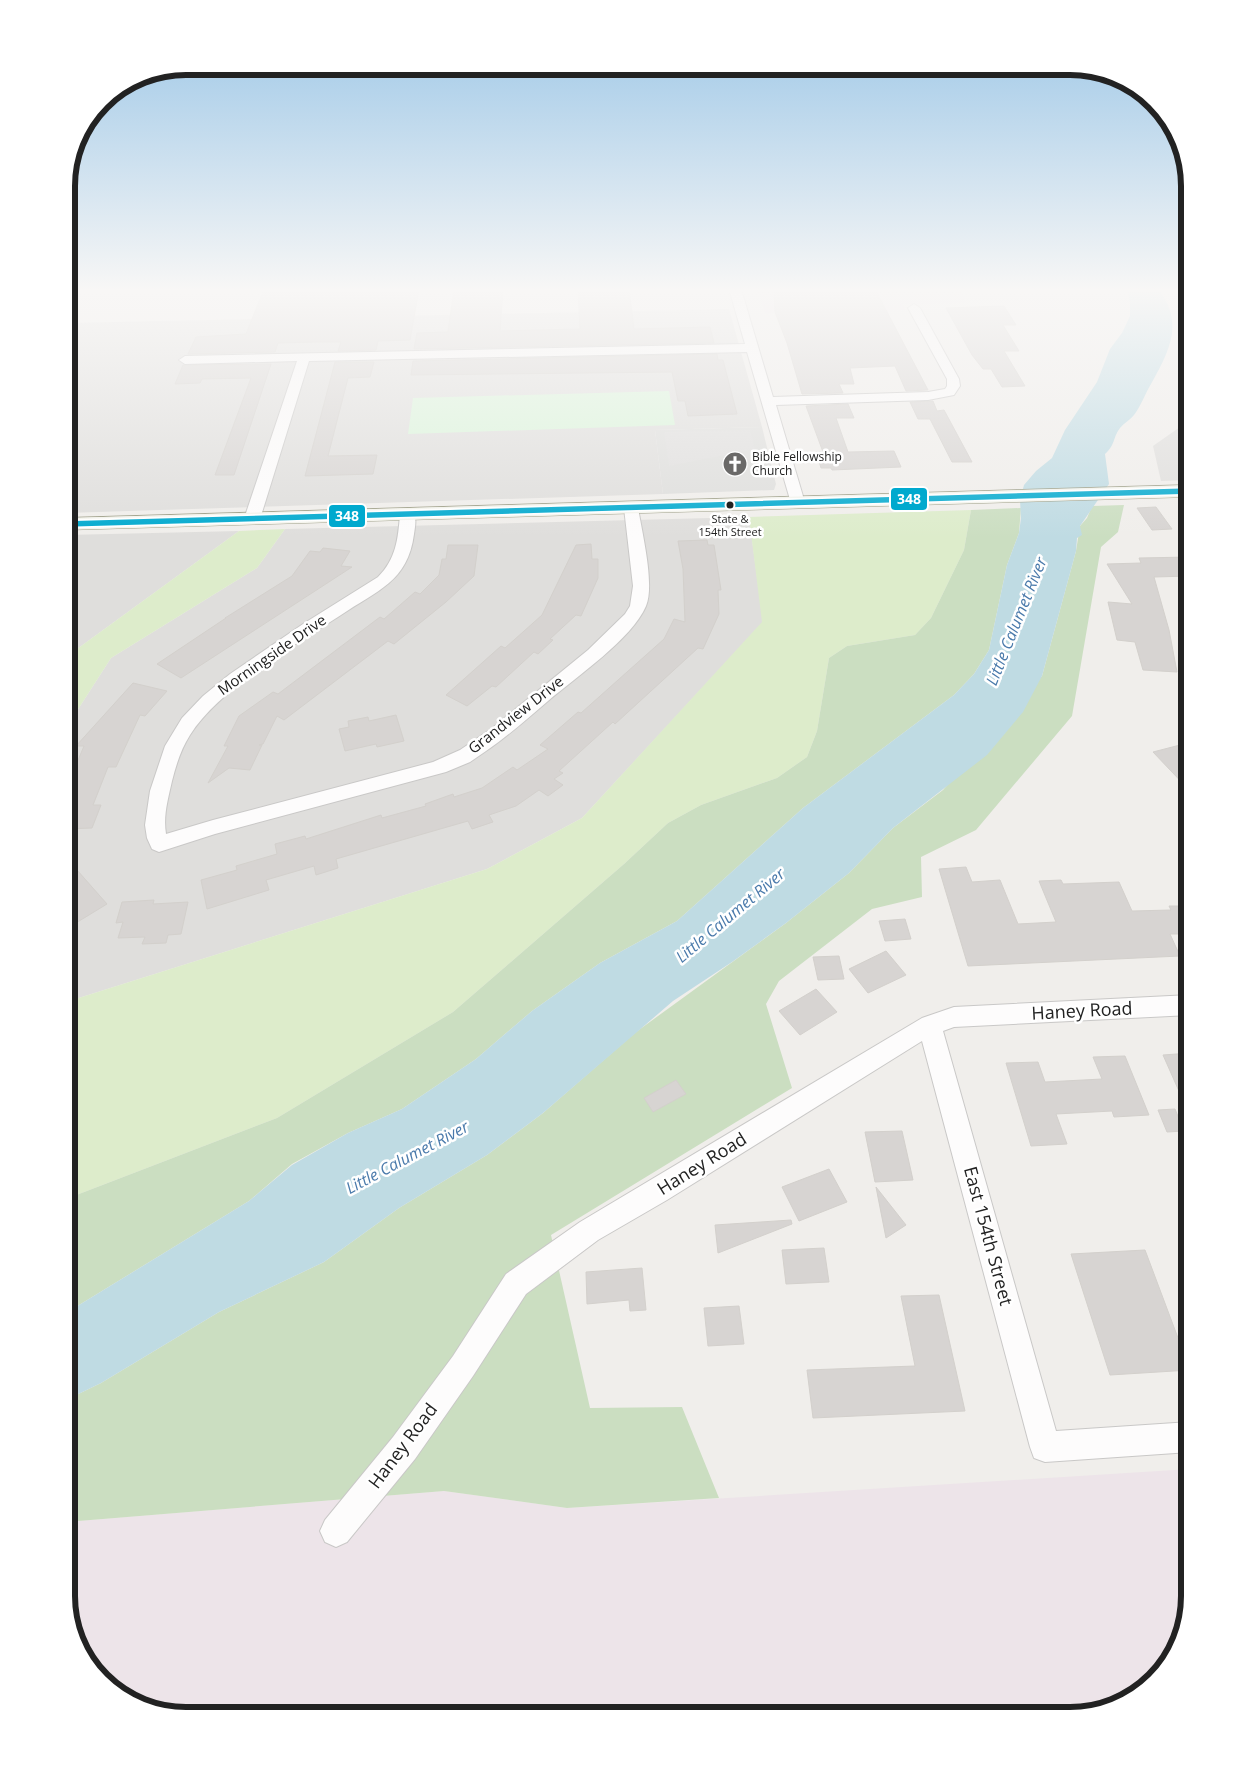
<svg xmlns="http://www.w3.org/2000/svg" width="1256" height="1782" font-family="'Open Sans',sans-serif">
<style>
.residential{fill:#dfdedc}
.industrial{fill:#ede4e9}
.religious{fill:#dededc}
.grass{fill:#ddeccb}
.forest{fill:#cbdec1}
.park{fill:#daf5da}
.parking{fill:#e0dfde}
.water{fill:#bfdbe3}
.building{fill:#d7d4d2;stroke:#d3d0cc}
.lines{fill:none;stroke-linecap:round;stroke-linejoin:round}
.street-casing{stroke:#c9c8c7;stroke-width:2}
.secondary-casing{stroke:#999a82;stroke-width:1}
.street{fill:#fdfcfc;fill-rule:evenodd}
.secondary{fill:#f4f4ed;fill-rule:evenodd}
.bus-1-casing{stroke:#fff;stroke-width:9}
.bus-1{stroke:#00a9ce;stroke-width:5.5}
.bus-dot{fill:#222;stroke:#fff;stroke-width:2}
.labels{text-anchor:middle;stroke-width:5;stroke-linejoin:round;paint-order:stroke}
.far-bus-label{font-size:11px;fill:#222;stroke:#fff}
.far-poi-label{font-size:12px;fill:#222;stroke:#fff;text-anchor:start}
.street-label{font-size:15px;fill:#222;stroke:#fff}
.water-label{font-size:16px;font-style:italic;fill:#4a7aab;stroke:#fff}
.near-street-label{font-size:18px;fill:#222;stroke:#fff}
.rim{fill:none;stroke:#222;stroke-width:6}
.line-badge{stroke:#fff;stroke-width:2}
.badge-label{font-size:14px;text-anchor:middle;font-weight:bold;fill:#fff}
</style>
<rect width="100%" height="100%" fill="#f0eeeb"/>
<g class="residential">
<path d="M729,309L762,427L655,430L663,494L66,513V323Z"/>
<path d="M1190,420V480L1161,481L1153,446Z"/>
<path d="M749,517L763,622L582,818L487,869L66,1002V728L111,658L257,568L285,529Z"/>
<path d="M239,531L66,657V535Z"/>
</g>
<g class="industrial">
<path d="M757,289H958L967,303L903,304L905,310L765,313Z"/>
<path d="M1190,1469V1597L1174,1656L1130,1700L1071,1716H178L126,1700L82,1656L66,1596V1522L444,1491L567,1508Z"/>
</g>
<path class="religious" d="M762,427L776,484L774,490L663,494L655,430Z"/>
<g class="grass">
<path d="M971,510L964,550L931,618L915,635L847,646L829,658L817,731L807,757L777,778L701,805L668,823L624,864L453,1012L277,1118L66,1199V1002L487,869L582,818L762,622L749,517Z"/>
<path d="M285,529L257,568L111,658L66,728V657L239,531Z"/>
</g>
<g class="forest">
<path d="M1124,505L1118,532L1101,547L1072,716L976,830L921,857L922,897L872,909L779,981L766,1004L792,1088L551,1235L590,1408L682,1407L719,1498L567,1508L444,1491L66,1522V1400L101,1383L219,1312L324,1262L399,1208L487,1155L543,1113L636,1032L786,923L849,873L893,828L943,790L1042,676L1076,551L1080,526L1087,518L1092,506Z"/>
<path d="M1021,508L1019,533L1007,565L989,650L974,674L954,695L803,808L677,921L600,963L532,1011L476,1059L402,1109L348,1133L292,1164L249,1201L66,1313V1199L277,1118L453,1012L624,864L668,823L701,805L777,778L807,757L817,731L829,658L847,646L915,635L931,618L964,550L971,510Z"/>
</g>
<path class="park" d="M669,391L675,425L408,434L413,398Z"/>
<path class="parking" d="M750,430L755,449L669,466L664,432Z"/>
<path class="water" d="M1125,289H1158C1185,323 1169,351 1151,384C1145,394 1141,406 1134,415C1130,420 1124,423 1120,428C1112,439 1116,444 1105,454L1109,484L1080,526L1082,535L1077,538L1076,551L1042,676L1023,712L987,755L893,828L849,873L786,923L732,962L673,1001L543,1113L487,1155L399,1208L324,1262L219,1312L101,1383L66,1400V1313L249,1201L292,1165L348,1133L402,1109L476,1059L532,1011L600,963L677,921L803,808L954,695L974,674L989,650L1007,565L1019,533L1021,518L1020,500L1024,485L1036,471L1052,458L1065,430L1097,382L1110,349L1122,333L1130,316V302L1128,293Z"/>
<g class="building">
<path d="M264,289H419L410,340L378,341L376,350L338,351L341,342H316L278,343L275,352L188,354L196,337L246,334Z"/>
<path d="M454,289H503L500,331L580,329L578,289H629L634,329L710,327L714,343L414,349L417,333L448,332Z"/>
<path d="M774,289H875L928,390L906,391L895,366L850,368L854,384H839L843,393L802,394L787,343L775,312Z"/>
<path d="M1004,306L1016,325H1003L1019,351H1004L1025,386L1002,387L991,369H983L972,355L946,308Z"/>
<path d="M717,354L718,360H723L737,414L688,416L685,401H678L672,372L411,375L413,361Z"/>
<path d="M335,362H374L370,377L348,378L328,456L377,455L373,474L305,476Z"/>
<path d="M271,364L234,475H215L251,378L202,379L200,383L175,384L183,365Z"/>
<path d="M933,401L937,411L944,410L972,462H952L930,419H918L910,402Z"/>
<path d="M848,404L854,418H836L848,452L894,451L901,467L832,470L831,468H821L816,452H823L806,406Z"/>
<path d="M1156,507L1172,529L1152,530L1137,508Z"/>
<path d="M707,540L708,545H714L721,590H718L719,614L703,649L698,648L615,724L613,722L559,771L563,773L554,779L563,785L548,796L539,790L516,806L489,815L493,822L472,829L468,821L336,859L338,868L316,875L314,866L266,880L269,890L207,909L201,880L237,870L236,866L277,854L275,844L305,836L306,839L381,815L382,818L426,806L425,804L453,794L454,797L482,788L513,767L517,770L548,749L540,745L578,712L581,713L664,639L674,619L685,622L683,569L678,541Z"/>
<path d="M591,544L592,559H598V578L581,616L576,615L550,639L553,640L538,654L534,652L496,687L492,686L467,706L446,695L501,646L505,648L542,615L576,545Z"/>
<path d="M448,545H478L474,576L446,602L394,644L388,641L284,720L277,716L263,744L259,745H262L250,770L229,768L208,783L228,746H224L239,716L273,692L278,694L380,617L384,619L415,592L420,594L439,575L442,559H446Z"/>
<path d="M323,548L350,551L341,566L352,567L181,678L157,664L226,618H225L292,576L310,551L320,552Z"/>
<path d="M1190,557V576L1154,577L1169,630L1177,672L1143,670L1135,642L1117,640L1108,602L1132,604L1107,564L1141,563L1139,558Z"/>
<path d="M133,683L167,691L145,716L140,715L116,767H108L93,805H101L92,828L66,829V789L84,746H76Z"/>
<path d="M396,715L404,741L377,747L376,744L345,751L339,729L349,727L348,721L368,717L369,721Z"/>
<path d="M1180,745L1190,755V791L1153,752Z"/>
<path d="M966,867L972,882L1000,880L1018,924L1056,922L1039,881L1061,880L1063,884L1119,882L1132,911L1171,910L1169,906H1190V951L1182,934H1170L1180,956L968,966L939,869Z"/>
<path d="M77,870L107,904L66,929V876Z"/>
<path d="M154,900L153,904L188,902L181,934L168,935L166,943L142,944L145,937L118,938L123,922L116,923L122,902Z"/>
<path d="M905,919L911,939L885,941L879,921Z"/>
<path d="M886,951L906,975L868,993L849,969Z"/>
<path d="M839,956L844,979L818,980L813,957Z"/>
<path d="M816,989L837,1012L800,1035L779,1011Z"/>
<path d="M1190,1053V1116L1163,1055Z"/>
<path d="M1125,1056L1149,1115L1114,1117L1112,1111L1056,1114L1067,1144L1031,1146L1006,1063L1038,1062L1045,1082L1102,1079L1093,1057Z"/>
<path d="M676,1080L686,1094L653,1112L644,1098Z"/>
<path d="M1175,1109L1184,1131L1167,1132L1158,1110Z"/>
<path d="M902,1131L913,1180L875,1182L865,1132Z"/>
<path d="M829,1169L847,1202L799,1221L782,1187Z"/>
<path d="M876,1187L906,1225L886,1238Z"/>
<path d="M791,1220L792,1224L718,1253L715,1225Z"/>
<path d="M824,1248L829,1282L786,1284L782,1250Z"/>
<path d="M1145,1250L1190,1370L1110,1375L1071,1254Z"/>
<path d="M642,1268L646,1310L630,1311L629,1300L587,1304L586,1272Z"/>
<path d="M939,1295L965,1411L813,1418L807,1370L915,1366L901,1296Z"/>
<path d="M739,1306L744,1344L708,1346L704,1308Z"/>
</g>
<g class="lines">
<defs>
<g id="street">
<path d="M729,289H741L773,397L928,392L945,389L947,386V379L908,308L914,304L920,308L959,379L960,386L954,395L928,400L776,405L805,503L803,506H793L791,503L747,352L309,361L260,519L257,522H247L244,519L297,361L185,364L179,360L185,356L745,344Z"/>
<path d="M631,504L636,505L638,508C642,532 655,585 646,606C632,639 576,677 548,701C528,718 508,736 486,751L470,762L446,772L215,834L159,852L152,849L147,838L145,825L150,791L165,746L182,718L203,696L230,674L303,624L378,577C396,559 398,539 400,515L403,512H413C417,518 415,527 414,534C408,582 376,591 341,615C296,644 218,690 190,735C181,749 176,765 172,781C168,799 163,816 166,834L213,820L433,762L460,750L491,729L588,650L625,614L630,606L633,586L624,508L626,505Z"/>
<path d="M1190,995V1015L954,1027L943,1031L1056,1431L1190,1422V1452L1045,1462L1034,1458L1030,1447L922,1041L667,1200L598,1240L526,1294L473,1376L415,1459L347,1542L336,1547L325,1542L320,1531L325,1520L393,1437L453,1356L506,1274L580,1222L922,1018L954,1007Z"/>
</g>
<path id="secondary" d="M1190,485V497L66,530V518Z"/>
</defs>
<use href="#street" class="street-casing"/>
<use href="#secondary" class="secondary-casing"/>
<use href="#street" class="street"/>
<use href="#secondary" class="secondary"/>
<defs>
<path id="bus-1" d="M66,524L1190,491"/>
</defs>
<use href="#bus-1" class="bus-1-casing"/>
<use href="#bus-1" class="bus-1"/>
</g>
<linearGradient id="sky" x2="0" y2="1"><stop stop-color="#97c4e6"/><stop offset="0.54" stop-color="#f8f7f6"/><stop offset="1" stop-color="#f8f7f6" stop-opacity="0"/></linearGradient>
<rect width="1256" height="538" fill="url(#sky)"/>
<defs>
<symbol id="church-disc" viewBox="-11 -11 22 22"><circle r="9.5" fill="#6a6968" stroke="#fff"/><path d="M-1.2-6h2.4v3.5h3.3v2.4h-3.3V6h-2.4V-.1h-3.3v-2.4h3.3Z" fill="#fff"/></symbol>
</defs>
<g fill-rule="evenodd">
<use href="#church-disc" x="721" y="450" width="28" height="28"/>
</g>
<circle class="bus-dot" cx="730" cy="505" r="4.5"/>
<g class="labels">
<g class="far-bus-label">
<text x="730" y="523">State &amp;<tspan x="730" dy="13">154th Street</tspan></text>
</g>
<g class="far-poi-label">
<text x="752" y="461">Bible Fellowship<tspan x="752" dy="14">Church</tspan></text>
</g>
<g class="street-label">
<text transform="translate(272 655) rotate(-35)" y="5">Morningside Drive</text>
<text transform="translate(516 715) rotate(-38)" y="5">Grandview Drive</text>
</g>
<g class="water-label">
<text transform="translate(1016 621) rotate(-68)" y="6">Little Calumet River</text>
<text transform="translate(730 915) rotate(-40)" y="6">Little Calumet River</text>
<text transform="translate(407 1157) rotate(-28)" y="6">Little Calumet River</text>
</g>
<g class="near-street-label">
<text transform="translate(1082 1011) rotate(-3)" y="6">Haney Road</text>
<text transform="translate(702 1164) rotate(-32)" y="6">Haney Road</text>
<text transform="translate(988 1236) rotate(75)" y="6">East 154th Street</text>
<text transform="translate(403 1446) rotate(-53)" y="6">Haney Road</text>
</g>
</g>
<path d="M0 0H1256V1782H0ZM186 75H1070A111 111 0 0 1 1181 186V1596A111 111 0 0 1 1070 1707H186A111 111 0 0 1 75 1596V186A111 111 0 0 1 186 75Z" fill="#fff" fill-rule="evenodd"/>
<path class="rim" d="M186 75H1070A111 111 0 0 1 1181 186V1596A111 111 0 0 1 1070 1707H186A111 111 0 0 1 75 1596V186A111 111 0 0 1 186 75Z"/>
<g class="line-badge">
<rect x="890" y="487" width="38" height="24" rx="5" fill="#00a9ce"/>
<rect x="328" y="504" width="38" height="24" rx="5" fill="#00a9ce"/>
</g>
<g class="badge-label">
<text x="909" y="504">348</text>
<text x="347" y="521">348</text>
</g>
</svg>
